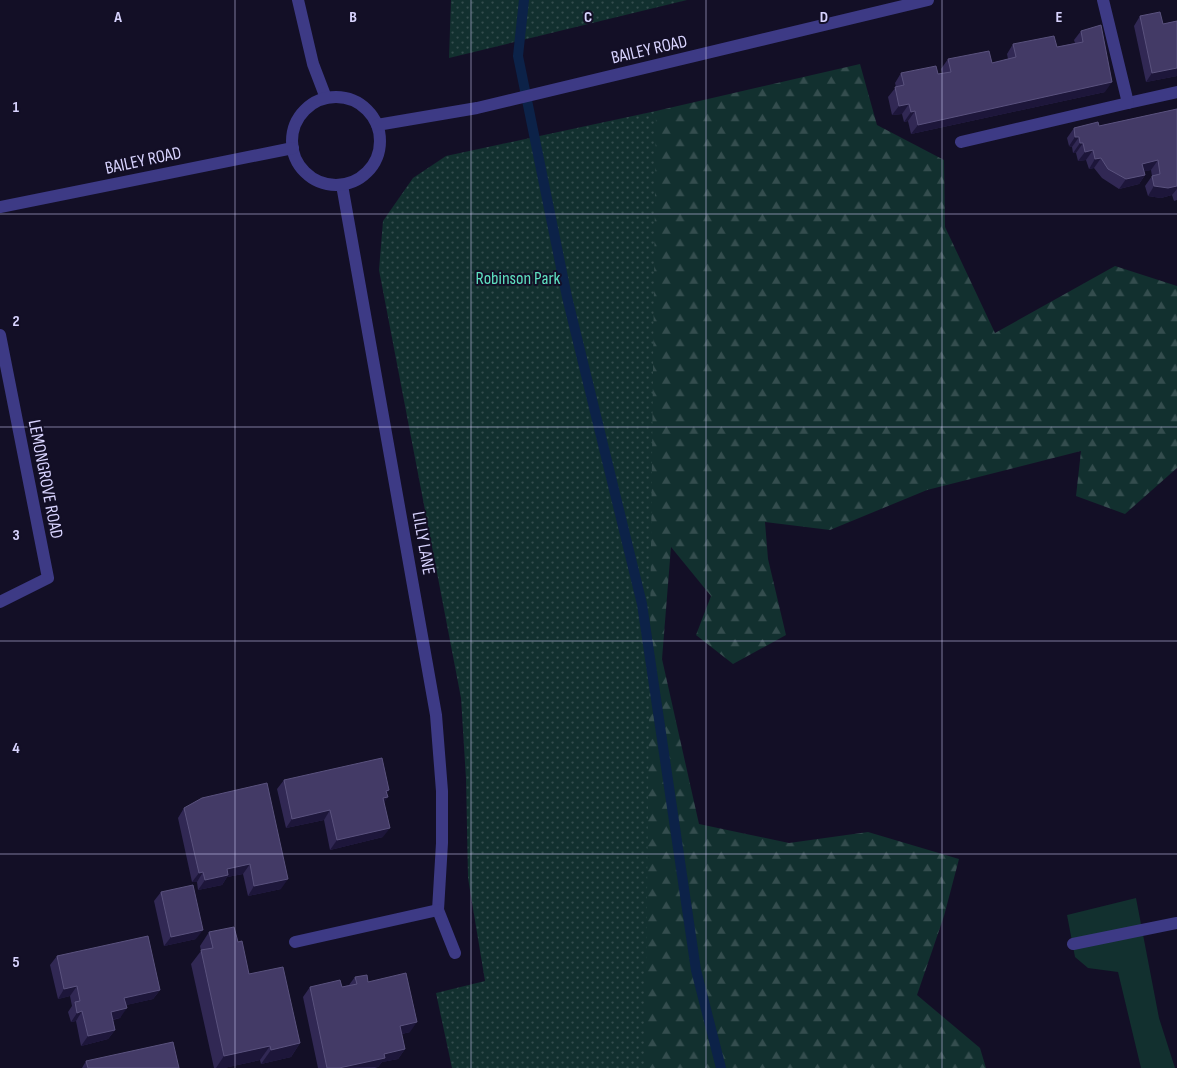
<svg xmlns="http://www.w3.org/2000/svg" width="1177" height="1068" font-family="'Sofia Sans Condensed',sans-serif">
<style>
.grass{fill:#12302f}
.forest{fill:url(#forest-firs)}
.park{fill:url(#park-dots)}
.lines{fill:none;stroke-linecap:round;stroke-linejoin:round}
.stream{stroke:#0c2248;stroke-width:10}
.service{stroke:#3d3a85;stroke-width:12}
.minor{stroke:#3d3a85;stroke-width:12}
.tertiary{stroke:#3d3a85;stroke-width:12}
.wall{fill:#312854}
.shaded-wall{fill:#1d163a}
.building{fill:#433a66;stroke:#5a527e}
.grid{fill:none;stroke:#d9d4ff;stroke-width:1;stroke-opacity:0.55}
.labels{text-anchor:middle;stroke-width:4;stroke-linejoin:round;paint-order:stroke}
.street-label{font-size:18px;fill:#d9d4ff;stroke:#130f26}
.park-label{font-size:18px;fill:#5fe0c0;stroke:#130f26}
.grid-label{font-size:16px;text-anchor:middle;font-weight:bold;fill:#d9d4ff;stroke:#130f26;stroke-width:4;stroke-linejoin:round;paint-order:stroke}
</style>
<defs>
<pattern id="forest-firs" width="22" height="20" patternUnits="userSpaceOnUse" patternTransform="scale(1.25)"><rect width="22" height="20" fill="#12302f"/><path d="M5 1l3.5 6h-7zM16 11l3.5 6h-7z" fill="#344d4e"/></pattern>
<pattern id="park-dots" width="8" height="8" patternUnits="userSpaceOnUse" patternTransform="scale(1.25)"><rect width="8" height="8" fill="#12302f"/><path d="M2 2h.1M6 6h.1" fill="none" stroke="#344d4e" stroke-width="1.8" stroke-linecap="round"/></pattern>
</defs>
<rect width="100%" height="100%" fill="#130f26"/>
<path class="grass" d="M1136,898L1159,1018L1175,1068H1141L1118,972L1088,968L1075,957L1067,915Z"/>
<path class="forest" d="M860,64L877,125L944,160L945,227L995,333L1115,266L1177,286V468L1125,514L1076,496L1081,451L927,490L830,530L765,522L768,559L786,635L733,664L696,635L711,596L671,547L662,659L699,824L789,843L868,832L959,859L944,916L917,995L980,1048L986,1068H592L619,252L656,111Z"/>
<g class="park">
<path d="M451,0H687L449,58Z"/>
<path d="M656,111L645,1068H452L436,993L485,981L468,878L466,779L461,698L379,270L383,221L413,178L446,156Z"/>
</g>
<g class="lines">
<path class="stream" d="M524,0L518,56L567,297L642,604L696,970L721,1068"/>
<g class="service">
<path d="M1128,103L1177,92"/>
<path d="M961,142L1128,103L1103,0"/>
<path d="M1073,944L1177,923"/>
</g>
<g class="minor">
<path d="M298,0L313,64L326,98"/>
<path d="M342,185L436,715L442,791V843L438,910L455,953"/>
<path d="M0,335L48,578L0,602"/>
<path d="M295,942L438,910"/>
</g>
<g class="tertiary">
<circle cx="336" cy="141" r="44"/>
<path d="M377,125L477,108L928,0"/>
<path d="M0,207L293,148"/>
</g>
</g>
<g class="wall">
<path d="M1140,16L1163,24L1177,21V76L1146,82L1134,26Z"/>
<path d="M1081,31L1105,92L911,134L908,121L904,122L902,114L892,115L888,97L896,87L895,83L901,73L938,74L942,73L941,69L948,59L992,63L1008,59L1007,54L1013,44L1057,47L1075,43L1074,40Z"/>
<path d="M1177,109V200L1174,201L1172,195L1161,198L1148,196L1145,186L1152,176L1151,170L1144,171L1145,175L1139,184L1119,189L1102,178L1094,168L1089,169L1086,160L1078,161L1076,153H1073L1072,147L1069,146L1067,138L1074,128L1099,126Z"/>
<path d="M284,780L389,790L387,793L384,803L383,837L330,850L324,820L286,828L277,789Z"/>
<path d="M184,808L281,889L248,896L243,874L227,877L222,885L198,890L197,882H192L178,818Z"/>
<path d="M161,892L196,939L164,946L154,901Z"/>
<path d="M209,932L238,942L249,974L300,1043L291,1057L261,1064L260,1060L224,1068H214L191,964L201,951L200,946Z"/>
<path d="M57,956L160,990L153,999L126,1005L120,1018L113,1020L115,1030L108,1039L81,1046L76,1021L71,1022L68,1012L72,1006L70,996L58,999L50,965Z"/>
<path d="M355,977L368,982L410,1032L402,1034L405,1049L398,1059L382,1062L378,1067L375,1068H318L303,997L310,987H342L349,985Z"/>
<path d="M86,1061L179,1068H82Z"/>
</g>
<g class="shaded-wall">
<path d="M1177,68V76L1146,82L1152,73Z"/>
<path d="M1112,82L1105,92L911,134L918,125Z"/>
<path d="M909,104L902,114L892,115L899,106Z"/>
<path d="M915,111L908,121L904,122L911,112Z"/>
<path d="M1075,137H1079L1072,147L1069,146Z"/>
<path d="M1080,143H1083L1076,153H1073Z"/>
<path d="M1093,150L1086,160L1078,161L1085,152Z"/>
<path d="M1101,158L1094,168L1089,169L1095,159Z"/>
<path d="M1158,160L1151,170L1136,173L1142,164Z"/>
<path d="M1145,175L1139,184L1119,189L1126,179Z"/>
<path d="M1154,186H1177V189L1172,195L1161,198L1148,196Z"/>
<path d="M389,790L384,798L388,797L381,807L376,808L386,791Z"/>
<path d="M330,810L324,820L286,828L292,819Z"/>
<path d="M390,828L383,837L330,850L337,840Z"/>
<path d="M250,864L243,874L227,877L222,885L198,890L205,880L227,869Z"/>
<path d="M203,872L197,882H192L199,873Z"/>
<path d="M288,879L281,889L248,896L254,886Z"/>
<path d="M203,930L196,939L164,946L171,937Z"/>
<path d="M77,986L70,996L58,999L64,989Z"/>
<path d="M160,990L153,999L118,1007L124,998Z"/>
<path d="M127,1008L120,1018L104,1021L111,1012Z"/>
<path d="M82,1011L76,1021L71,1022L77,1013Z"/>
<path d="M417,1022L410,1032L393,1036L400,1026Z"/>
<path d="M115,1030L108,1039L81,1046L88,1036Z"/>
<path d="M300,1043L291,1057L261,1064L271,1050Z"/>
<path d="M270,1046L260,1060L224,1068H216L224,1056Z"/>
<path d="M405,1049L398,1059L382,1062L378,1067L339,1068L384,1054Z"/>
</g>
<g class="building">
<path d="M1160,12L1163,24L1177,21V68L1152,73L1140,16Z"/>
<path d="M1101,25L1112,82L918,125L915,111L911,112L909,104L899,106L895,87L904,85L901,73L936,66L938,74L951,72L948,59L989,51L992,63L1016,57L1013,44L1054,36L1057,47L1083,42L1081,31Z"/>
<path d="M1177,109V186L1168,188L1154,186L1152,176L1160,174L1158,160L1142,164L1145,175L1126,179L1108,169L1101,158L1095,159L1093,150L1085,152L1083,143H1080L1079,137H1075L1074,128L1098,122L1099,126Z"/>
<path d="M382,758L389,790L386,791L388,797L383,798L390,828L337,840L330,810L292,819L284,780Z"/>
<path d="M267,783L288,879L254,886L250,864L227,869L228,875L205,880L203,872L199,873L184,808L202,798Z"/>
<path d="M193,885L203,930L171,937L161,892Z"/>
<path d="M234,927L238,942L242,941L249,974L283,967L300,1043L271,1050L270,1046L224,1056L201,950L213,948L209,932Z"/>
<path d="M148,936L160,990L124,998L127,1008L111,1012L115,1030L88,1036L82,1011L77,1013L75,1002L80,1001L77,986L64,989L57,956Z"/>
<path d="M406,973L417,1022L400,1026L405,1049L384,1054L385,1058L339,1068H327L310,987L340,980L342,987L357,984L355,977L367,975L368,982Z"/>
<path d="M173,1042L179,1068H88L86,1061Z"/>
</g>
<path class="grid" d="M235,0V1068M471,0V1068M706,0V1068M942,0V1068M0,214H1177M0,427H1177M0,641H1177M0,854H1177"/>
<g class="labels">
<g class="street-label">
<text transform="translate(649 49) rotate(-13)" y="6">BAILEY ROAD</text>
<text transform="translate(143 160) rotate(-12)" y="6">BAILEY ROAD</text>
<text transform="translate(46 479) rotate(79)" y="6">LEMONGROVE ROAD</text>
<text transform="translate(424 543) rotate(80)" y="6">LILLY LANE</text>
</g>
<g class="park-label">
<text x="518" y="284">Robinson Park</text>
</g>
</g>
<g class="grid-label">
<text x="118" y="22">A</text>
<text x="353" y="22">B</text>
<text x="588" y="22">C</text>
<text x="824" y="22">D</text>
<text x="1059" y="22">E</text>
<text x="16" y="112">1</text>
<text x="16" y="326">2</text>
<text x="16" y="540">3</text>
<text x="16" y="753">4</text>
<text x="16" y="967">5</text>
</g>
</svg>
